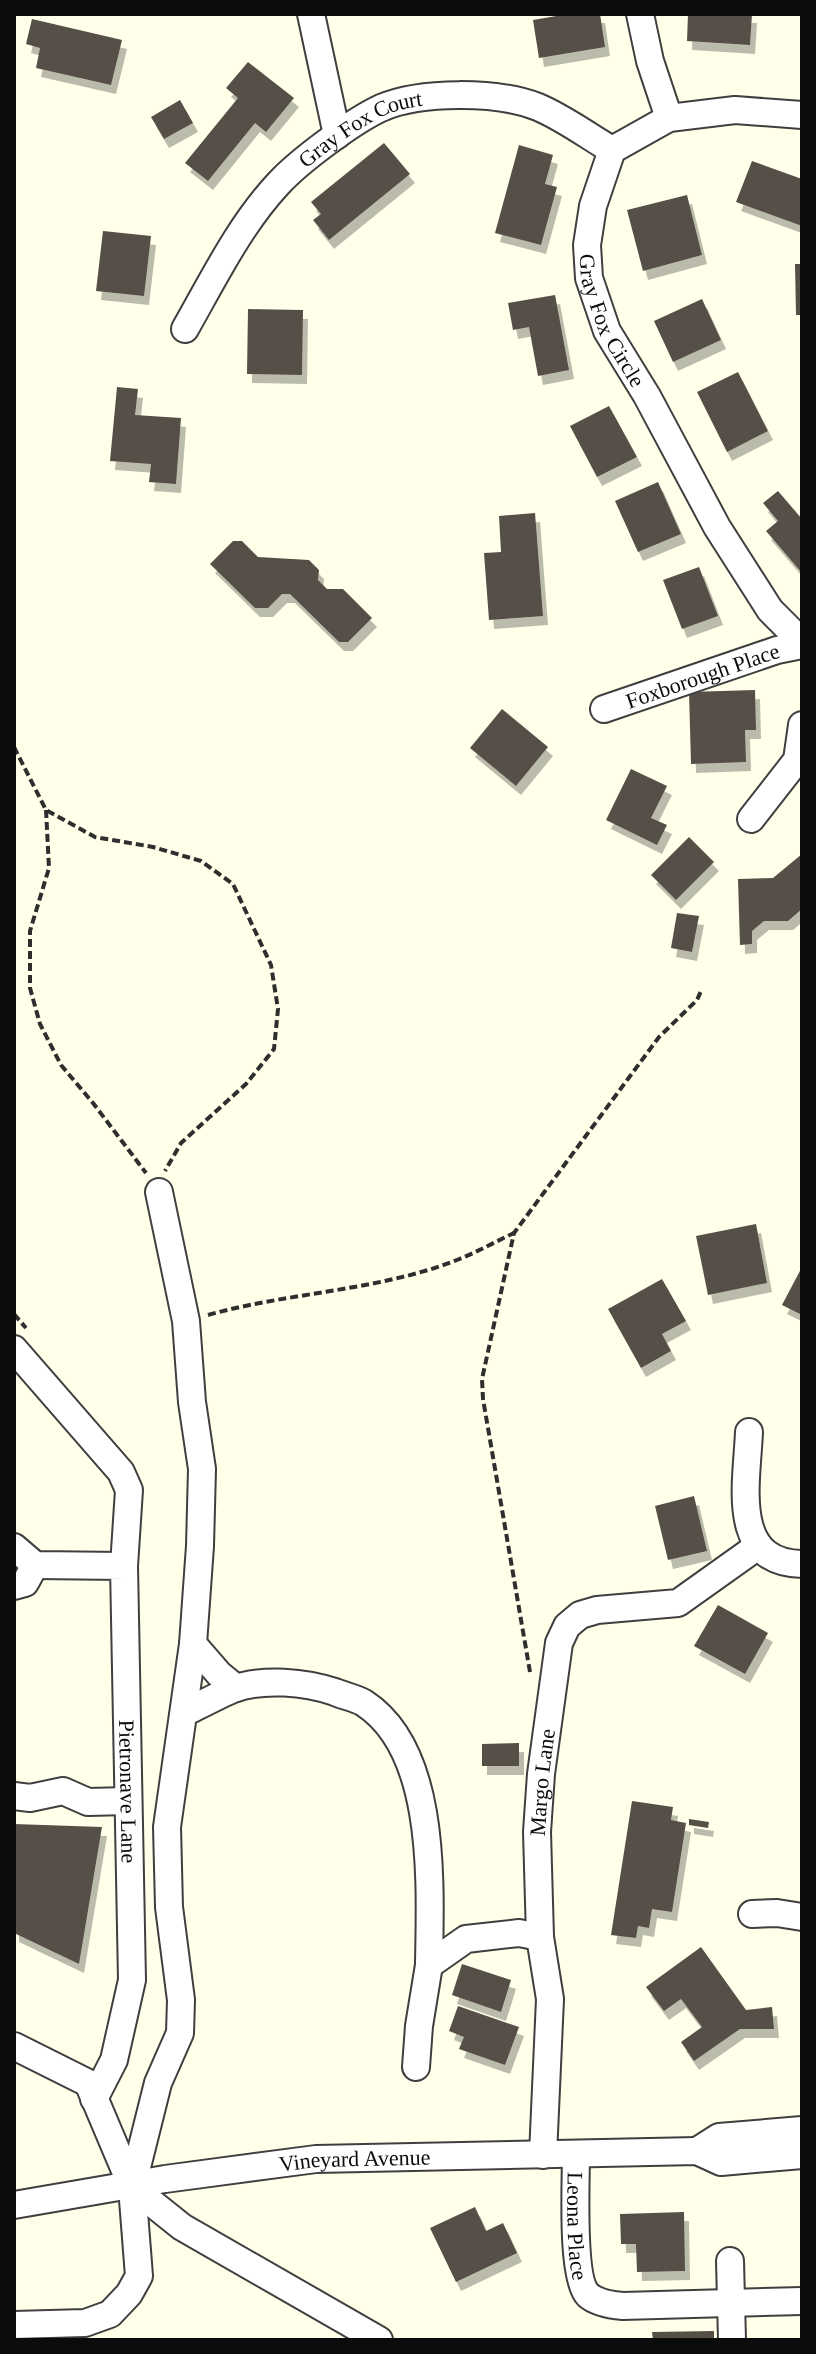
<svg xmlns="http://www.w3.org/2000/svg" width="816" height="2354" font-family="Georgia,serif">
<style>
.building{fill:#554f47;filter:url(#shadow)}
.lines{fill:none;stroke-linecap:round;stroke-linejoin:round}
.minor-casing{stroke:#3f3f3f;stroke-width:30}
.path{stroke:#2e2e2e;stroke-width:4;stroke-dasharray:8 4;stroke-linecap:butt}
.minor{stroke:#fff;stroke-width:26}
.labels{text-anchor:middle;stroke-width:8;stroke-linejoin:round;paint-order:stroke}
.street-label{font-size:22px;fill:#0c0c0c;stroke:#fff}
</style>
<defs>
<filter id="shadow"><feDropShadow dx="5" dy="9" stdDeviation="0" flood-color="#0004"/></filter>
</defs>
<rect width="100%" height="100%" fill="#ffffea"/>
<g class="building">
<path d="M568,14H600L605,47L539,58L533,20Z"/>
<path d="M688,14H752L750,45L687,41Z"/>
<path d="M32,19L122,40L111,85L36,68L40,48L26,44Z"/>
<path d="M248,62L294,98L266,132L255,123L208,181L185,163L238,98L226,88Z"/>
<path d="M180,100L193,123L164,139L151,117Z"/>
<path d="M384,143L410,174L329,240L313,220L321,214L311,202Z"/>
<path d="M519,145L553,155L545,184L557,187L541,245L495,233Z"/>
<path d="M752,161L802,179V226L736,202Z"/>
<path d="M687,195L702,255L643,271L627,210Z"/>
<path d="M103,231L151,236L144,296L96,291Z"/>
<path d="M795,264H802V315H796Z"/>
<path d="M555,295L569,370L538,376L529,327L513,330L508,303Z"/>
<path d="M702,299L721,340L673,362L654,321Z"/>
<path d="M248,309L303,310L302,375L247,374Z"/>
<path d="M738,372L768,431L727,452L697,392Z"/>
<path d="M117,387L138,389L135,415L181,418L176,484L149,482L151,464L110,461Z"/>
<path d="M609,406L637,457L597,477L570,426Z"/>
<path d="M658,482L681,534L638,552L615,501Z"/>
<path d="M778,491L802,519V573L766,531L778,521L763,503Z"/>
<path d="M535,513L543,616L489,620L484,553L501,552L499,516Z"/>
<path d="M233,541H242L258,557L309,560L319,570L318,580L327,589H343L372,618L348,642H339L290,594H282L268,608H255L210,564Z"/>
<path d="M699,567L718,616L682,629L663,580Z"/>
<path d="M755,690L756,730H745L746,762L691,764L689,692Z"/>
<path d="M502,709L548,747L516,786L470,748Z"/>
<path d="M631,769L667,786L651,818L667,825L657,845L606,820Z"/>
<path d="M689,837L714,862L676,900L651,875Z"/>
<path d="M802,854V909L788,921H764L752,931V944L740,945L738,879L773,878Z"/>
<path d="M677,913L699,916L692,952L671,948Z"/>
<path d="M756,1224L767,1283L708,1295L696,1236Z"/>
<path d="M802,1267V1315L782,1305Z"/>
<path d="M662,1279L686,1321L662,1334L671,1351L641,1368L608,1309Z"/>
<path d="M694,1496L707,1551L668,1560L655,1506Z"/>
<path d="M718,1605L768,1633L745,1674L694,1646Z"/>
<path d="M519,1743V1766H482V1744Z"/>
<path d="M632,1801L673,1807L671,1820L686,1823L672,1912L652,1909L649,1928L638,1926L636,1938L611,1935Z"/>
<path d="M689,1819L709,1822L708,1828L689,1825Z"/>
<path d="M14,1824L102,1827L79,1964L14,1933Z"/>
<path d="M701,1947L746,2010L772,2007L774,2029H740L694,2061L681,2042L702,2027L681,1999L664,2011L646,1987Z"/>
<path d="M462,1964L511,1980L501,2012L452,1995Z"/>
<path d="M458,2006L519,2027L505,2065L459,2049L464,2037L449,2031Z"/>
<path d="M475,2207L486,2231L503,2223L517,2253L456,2282L430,2228Z"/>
<path d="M684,2212L685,2271L637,2272L636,2244H621L620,2214Z"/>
<path d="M714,2331V2340H653L652,2332Z"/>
</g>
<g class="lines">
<defs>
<g id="minor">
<path d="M311,14L337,135"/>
<path d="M640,14L650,61L669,118"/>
<path id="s1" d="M802,115L735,110L669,118L612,150L593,206L587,245L589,278L607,331L647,396L717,527L770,610L802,642"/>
<path id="s2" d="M185,329C213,280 239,226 278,184C299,161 353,121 381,108C420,91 498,91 538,107C564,118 588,136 612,150"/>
<path id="s3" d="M604,709L777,650L802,645"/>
<path d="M751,819L797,760L802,725"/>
<path d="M14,1349L121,1472L129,1490L124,1566"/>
<path d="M749,1432C747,1482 729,1563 802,1564"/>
<path id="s4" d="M14,1547L35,1565L124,1566L132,1980L114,2060L94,2099"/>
<path d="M14,1586L25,1583L35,1565"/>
<path d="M193,1644L219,1674L236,1688"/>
<path d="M184,1713C200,1705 217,1696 233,1689C264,1678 305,1682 335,1692C344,1696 356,1698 364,1703C438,1751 430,1887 429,1965"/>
<path d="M14,1796L30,1798L63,1791L88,1802L128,1801"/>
<path d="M752,1914L777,1913L802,1917"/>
<path d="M14,2046L88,2083L132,2187L139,2276L129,2294L110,2314L85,2323L14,2325"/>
<path d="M416,2067L419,2026L429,1965L466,1939L519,1933L540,1937"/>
<path d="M697,2151L719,2137L802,2130"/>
<path id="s5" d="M576,2154C576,2181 571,2278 588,2295C597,2303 611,2305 623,2306L802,2301"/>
<path id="s6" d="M543,2155L550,1999L540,1937L537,1832L541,1774L559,1643L567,1626L580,1615L597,1610L678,1603L758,1546"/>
<path d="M132,2187L158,2083L180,2033L181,2000L169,1907L167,1827L193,1644L200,1546L202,1469L192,1402L186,1321L159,1192"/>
<path d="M132,2187L182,2227L379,2340"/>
<path id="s7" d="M14,2205L165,2179L316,2159L697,2151L721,2162L802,2155"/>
<path d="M730,2261L732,2340"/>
</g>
</defs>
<use href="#minor" class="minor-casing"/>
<g class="path">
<path d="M14,747L46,810L95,837L153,847L201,861L233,884L271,965L278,1009L274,1049L246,1084L181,1143L165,1171"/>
<path d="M46,810L49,868L30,931V988L40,1024L61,1065L93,1103L146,1173"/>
<path d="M14,1314L26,1328"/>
<path d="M208,1315C290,1292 378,1291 457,1260C477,1252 495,1242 514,1233"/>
<path d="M530,1672L483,1399L482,1379L514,1233L659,1037L697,1000L701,991"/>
</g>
<use href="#minor" class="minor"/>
</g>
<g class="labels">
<g class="street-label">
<text dy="8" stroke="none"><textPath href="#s2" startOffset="274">Gray Fox Court</textPath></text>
<text dy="8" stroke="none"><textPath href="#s1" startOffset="378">Gray Fox Circle</textPath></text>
<text dy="8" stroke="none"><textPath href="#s3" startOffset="104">Foxborough Place</textPath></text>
<text dy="8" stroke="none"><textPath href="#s6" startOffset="374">Margo Lane</textPath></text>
<text dy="8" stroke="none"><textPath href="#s4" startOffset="342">Pietronave Lane</textPath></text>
<text dy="8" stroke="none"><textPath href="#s7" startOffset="344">Vineyard Avenue</textPath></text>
<text dy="8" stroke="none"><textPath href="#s5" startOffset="72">Leona Place</textPath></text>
</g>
</g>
<rect width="816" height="2354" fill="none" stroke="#0c0c0c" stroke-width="32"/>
</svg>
